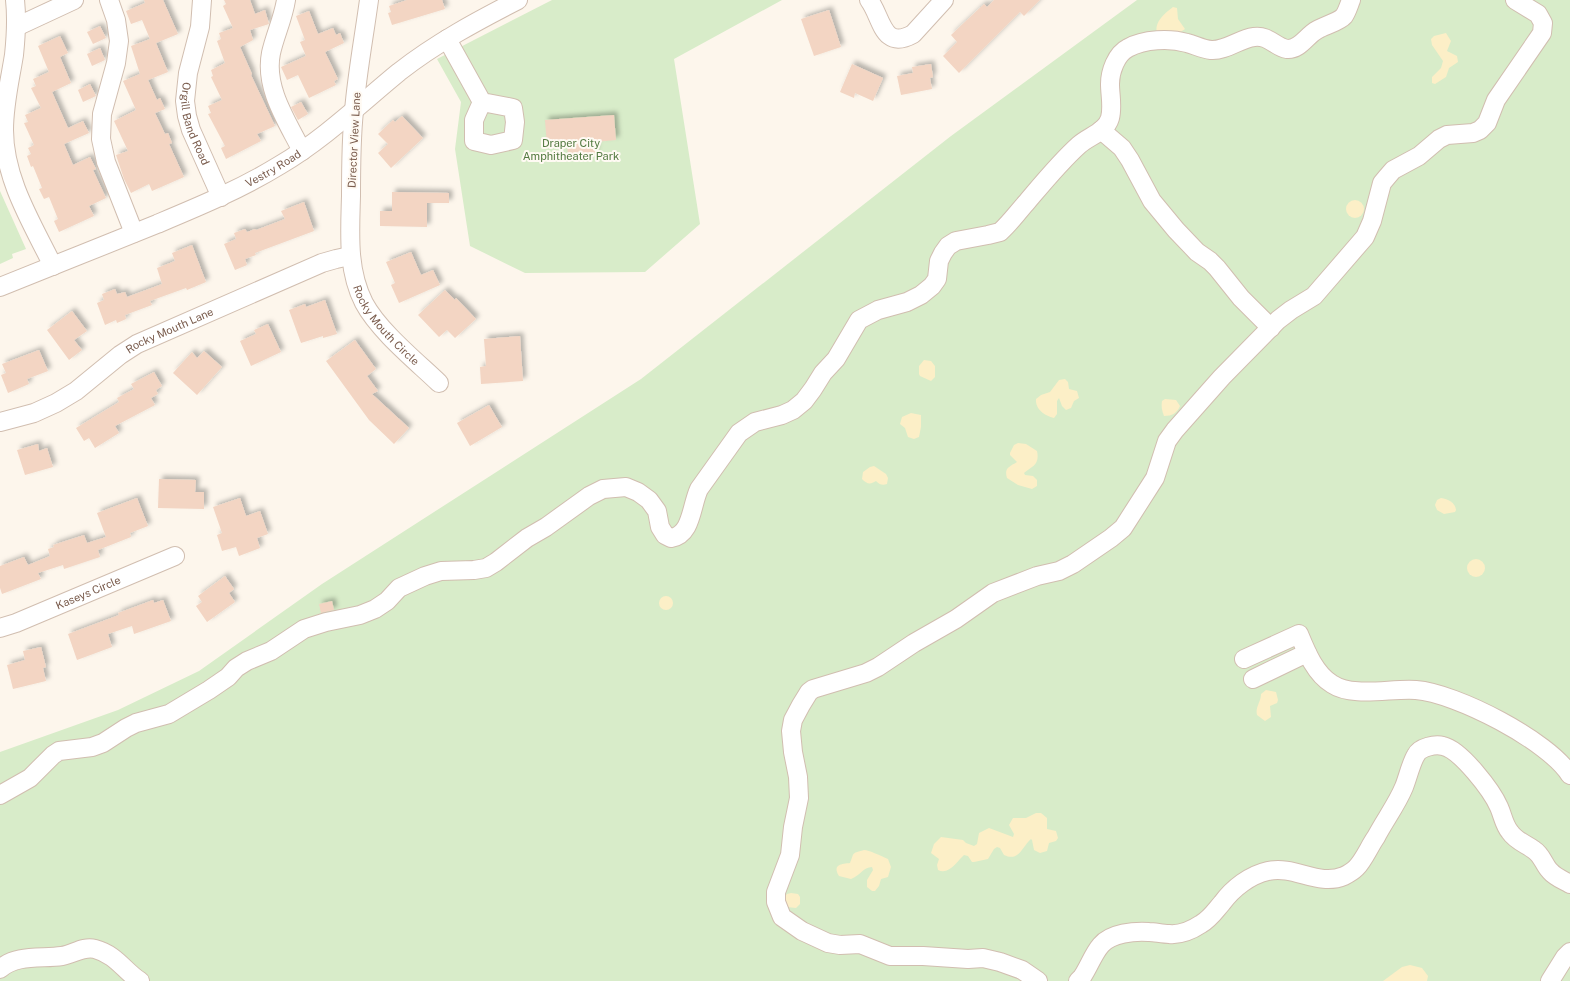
<svg xmlns="http://www.w3.org/2000/svg" width="1570" height="981" font-family="'Public Sans',sans-serif">
<style>
.green{fill:#d8ecc9}
.sand{fill:#fcefc7}
.building{fill:#f3d5c3;filter:url(#shadow)}
.lines{fill:none;stroke-linecap:round;stroke-linejoin:round}
.minor-casing{stroke:#d1beb0;stroke-width:20}
.minor{stroke:#fff;stroke-width:18}
.labels{text-anchor:middle;stroke-width:4;stroke-linejoin:round;paint-order:stroke}
.street-label{font-size:11px;fill:#7a5c4d;stroke:#fffaf3}
.park-label{font-size:11px;fill:#537a41;stroke:#fffaf3}
</style>
<defs>
<filter id="shadow"><feDropShadow dx="3.5" dy="-3.5" stdDeviation="2" flood-color="#0004"/></filter>
</defs>
<rect width="100%" height="100%" fill="#fdf6ec"/>
<g class="green">
<path d="M552,0H782L674,59L700,224L645,272L525,273L470,246L455,149L461,102L437,59Z"/>
<path d="M1137,0H1570V981H0V752L118,710L199,671L322,584L641,379L951,136Z"/>
<path d="M0,191L26,249L12,254L13,258L0,264Z"/>
</g>
<g class="sand">
<path d="M1173,7L1177,8L1178,19L1185,29L1179,33L1171,31L1157,33C1154,22 1165,13 1173,7Z"/>
<path d="M1446,33L1451,41L1447,51L1457,56L1458,62L1449,68L1446,77L1435,84L1432,83V77L1441,68L1443,61L1432,45L1431,39L1434,36Z"/>
<circle cx="1355" cy="209" r="9"/>
<path d="M924,360L931,361L935,366V377L931,381L920,376L919,374V366Z"/>
<path d="M1065,379L1068,382L1069,389L1077,391L1079,398L1074,401L1071,408L1066,410L1062,406L1059,398L1057,401V414L1054,418C1045,416 1035,409 1036,399L1041,395L1050,392L1059,380Z"/>
<path d="M1165,399L1176,400L1180,406C1177,413 1172,416 1164,416C1162,411 1161,406 1162,401Z"/>
<path d="M911,413L921,415V427L919,437L914,439L908,437L905,428L900,424L902,417Z"/>
<path d="M1018,443L1026,444L1037,451C1040,465 1032,466 1024,473L1025,475L1033,476L1037,480V486L1032,489L1018,485L1007,478C1004,468 1009,467 1017,462L1010,455V453L1014,445Z"/>
<path d="M874,466L886,474L888,478L887,484C882,486 879,484 876,481C870,485 867,484 862,479L863,472L870,467Z"/>
<path d="M1441,498C1448,499 1455,502 1456,510L1455,512L1444,514L1437,510L1435,505L1437,500Z"/>
<circle cx="1476" cy="568" r="9"/>
<circle cx="666" cy="603" r="7"/>
<path d="M1266,690L1276,692L1278,700L1277,703L1270,706L1271,717L1265,721L1257,715C1255,707 1261,702 1261,694Z"/>
<path d="M1036,813H1041L1047,818V829L1056,831L1058,838L1056,841L1049,843L1047,851L1040,853L1034,850L1032,840L1031,839C1022,847 1019,862 1004,855L1000,848L997,847L994,849L988,859L974,862H972L968,856L964,855C958,860 949,876 938,870L937,865L939,859L931,853L934,844L941,837L963,840L966,843L974,846L977,844L979,833L989,828L1013,837L1014,834L1009,825L1013,818H1026Z"/>
<path d="M864,850C869,850 881,856 888,859L891,867L888,877L881,879L879,886L875,891H872L867,887V880L873,870L872,867C863,867 860,876 851,879L839,876C832,864 842,864 850,863C855,852 850,854 864,850Z"/>
<path d="M791,893L798,894L800,897V904L796,908L787,907L784,905L785,897L787,894Z"/>
<path d="M1410,965L1422,968L1428,976L1427,981H1383L1402,967Z"/>
</g>
<g class="building">
<path d="M144,0H163L178,34L156,43L168,72L148,80L157,100L160,98L165,109L155,113L165,134L168,133L172,143L169,144L184,177L152,191L149,184L131,193L124,179L116,155L128,151L114,121L136,110L123,81L140,74L131,46L150,39L142,20L131,24L126,11L145,3Z"/>
<path d="M224,0H250L255,14L265,10L269,24L250,30L253,40L240,47L252,74L251,75L275,126L257,134L261,141L226,159L221,148L225,146L208,114L211,113L208,106L222,100L211,77L213,76L211,70L225,63L217,41L221,39L219,33L233,28L223,6L226,4Z"/>
<path d="M407,0H442L445,9L392,25L388,13L391,12L389,6Z"/>
<path d="M994,0H1040L1024,16L1020,12L959,73L943,56L957,42L951,35L984,4L987,7Z"/>
<path d="M829,10L841,47L814,56L801,19Z"/>
<path d="M309,11L318,34L333,28L336,35L340,33L344,43L325,52L338,79L334,81L336,85L309,98L298,75L287,80L281,67L306,56L300,42L305,40L296,16Z"/>
<path d="M100,26L106,38L93,44L87,32Z"/>
<path d="M60,36L68,53L60,57L71,83L52,92L68,128L83,121L89,133L64,144L73,165L90,157L96,169L93,170L106,198L89,206L94,216L59,232L54,221L58,219L49,197L44,199L39,189L42,188L33,166L31,167L27,156L31,154L28,148L34,145L24,123L28,122L25,115L41,108L31,88L36,86L33,79L49,72L38,46Z"/>
<path d="M100,48L105,60L92,66L87,54Z"/>
<path d="M852,64L883,78L873,101L855,93L854,98L840,92Z"/>
<path d="M931,64L933,77L930,78L932,89L901,95L897,76L913,73L912,67Z"/>
<path d="M90,84L96,96L83,102L78,90Z"/>
<path d="M301,102L308,114L298,120L291,107Z"/>
<path d="M614,115L616,140L595,142V153L568,155L567,145L547,146L545,120Z"/>
<path d="M402,116L423,138L391,168L378,153L388,144L378,134L393,120L395,122Z"/>
<path d="M392,192L449,193V203H427V227L380,226V211H392Z"/>
<path d="M304,202L314,231L255,253L256,255L245,259L247,265L235,270L224,244L236,239L234,233L245,229L247,232L255,229L256,230L285,219L281,211Z"/>
<path d="M192,245L206,282L187,290L186,288L150,301L152,305L125,315L126,319L117,323L116,320L105,325L97,303L104,300L102,294L115,289L117,294L125,292L127,297L162,284L157,268L175,261L172,253Z"/>
<path d="M411,252L421,275L433,270L440,285L399,303L391,285L395,283L386,262Z"/>
<path d="M445,290L455,300L456,298L476,319L455,338L447,330L439,337L418,315Z"/>
<path d="M325,300L337,334L323,338V336L301,343L289,310L305,304L306,307Z"/>
<path d="M72,311L87,331L74,340L82,350L69,360L47,330Z"/>
<path d="M268,324L281,352L251,366L240,341L256,334L254,330Z"/>
<path d="M520,336L523,381L481,384L480,367L486,366L484,339Z"/>
<path d="M355,340L376,369L367,376L378,391L372,394L409,428L394,444L369,420L326,361Z"/>
<path d="M39,350L48,371L27,379L29,384L8,393L1,375L6,373L2,364Z"/>
<path d="M204,351L222,367L197,395L173,373L192,352L197,358Z"/>
<path d="M154,372L162,386L156,390L158,394L151,398L155,405L115,426L119,433L95,448L89,438L84,441L76,428L119,402L117,398L134,389L131,384Z"/>
<path d="M489,405L502,427L470,446L457,423Z"/>
<path d="M38,444L39,451L47,448L53,467L25,475L17,450Z"/>
<path d="M159,479L196,480L195,492H204V509L158,508Z"/>
<path d="M137,498L148,526L130,533L131,537L98,550L100,557L64,569L63,565L38,573L41,579L2,594L0,588V566L24,557L28,565L50,556L48,549L54,547L53,545L84,535L87,543L106,537L97,513Z"/>
<path d="M240,498L246,516L260,511L268,534L257,538L260,548L239,556L236,547L222,551L217,535L222,533L213,507Z"/>
<path d="M225,576L234,589L229,593L235,602L207,622L196,606L202,602L198,596Z"/>
<path d="M153,600L154,603L163,600L171,621L134,634L132,626L108,634L112,647L77,660L68,634L119,615L118,613Z"/>
<path d="M332,601L334,610L321,613L319,604Z"/>
<path d="M41,647L46,667L43,668L46,681L13,689L7,665L25,660L23,651Z"/>
</g>
<g class="lines">
<defs>
<g id="minor">
<path d="M15,0C17,18 16,36 14,55C10,80 4,104 4,130C4,179 32,223 53,266"/>
<path d="M109,0L116,20L119,41L116,63L102,114L101,139L106,162L134,233"/>
<path id="s1" d="M202,0L200,27L188,73L185,101L187,116L191,130L221,197"/>
<path d="M286,0C283,19 275,35 271,53C264,88 287,121 302,151"/>
<path id="s2" d="M369,0C364,37 357,74 354,111C351,139 351,168 351,196C350,233 347,270 364,303C379,331 416,361 439,383"/>
<path d="M869,0C882,17 882,51 913,34L944,0"/>
<path d="M16,27L74,0"/>
<path d="M447,39L482,102L513,108L515,122L513,140L491,145L474,141V120L482,102"/>
<path d="M1101,130L1122,148L1130,160L1152,201L1176,230L1197,252L1210,261L1217,268L1241,298L1271,328"/>
<path id="s3" d="M0,287C52,266 105,245 157,224C200,206 241,189 280,165C324,139 360,104 399,72C436,43 477,21 518,0"/>
<path id="s4" d="M0,422L34,413L56,403L76,391L120,355L137,344L322,263L336,259L350,256"/>
<path id="s5" d="M0,628L16,623L175,556"/>
<path d="M1244,659L1299,634C1306,651 1315,674 1332,684C1353,698 1391,688 1416,690C1456,693 1549,741 1570,775"/>
<path d="M1253,679L1307,653"/>
<path d="M0,795L30,778L53,755L59,751L92,747L103,743L126,728L136,723L169,714L209,690L228,677L236,668L247,661L271,651L304,629L326,622L360,615L375,609L387,601L399,588L425,576L441,571L474,570L486,568L496,562L527,538L546,527L589,496L603,489L626,487L638,492L649,500L657,511L660,527L665,535L671,538C692,535 691,506 699,489L739,433L755,422L782,415L793,410L804,401L813,389L823,373L836,359L859,320L878,310L907,302L921,295L932,286L937,279L939,261L943,253L948,246L956,241L988,235L1000,232C1010,223 1017,213 1026,203C1043,183 1060,162 1079,145C1089,136 1106,132 1110,118C1113,107 1110,95 1110,84C1110,72 1116,54 1128,48C1144,39 1170,38 1187,43C1195,45 1202,49 1211,50C1226,51 1239,39 1254,37C1269,35 1275,47 1287,49C1300,50 1307,35 1317,30C1323,26 1339,22 1344,16C1347,12 1349,5 1351,0"/>
<path d="M0,969C16,954 42,959 62,956C74,954 83,946 95,949C117,955 124,971 140,981"/>
<path d="M1038,981L1022,970L1000,962L983,958L968,959L923,956H890L860,944L840,945L828,943L802,931L782,917L776,902V892L790,855L793,827L799,798L798,777L793,752L791,731L793,720L801,705L809,692L813,689L866,673L878,667L914,643L956,619L993,593L1037,576L1059,571L1073,564L1111,538L1123,528L1155,478L1167,441L1175,430L1222,377L1278,320L1291,310L1314,296L1365,237L1372,221L1382,183L1387,177L1393,170L1419,156L1439,139L1447,135L1473,133L1480,130L1487,123L1496,100L1542,33L1543,23L1538,14L1515,0"/>
<path d="M1078,981L1082,977C1089,967 1093,954 1101,945C1111,933 1134,931 1149,932C1155,932 1162,934 1169,934C1180,935 1192,930 1201,924C1210,919 1215,911 1222,903C1233,888 1250,875 1268,871C1295,865 1318,887 1344,876C1348,874 1353,871 1356,868C1364,860 1369,847 1376,837C1385,820 1397,804 1404,787C1408,777 1411,763 1416,755C1420,747 1435,744 1443,746C1461,750 1492,791 1499,807C1503,816 1504,825 1510,832C1516,841 1526,844 1534,850C1542,855 1544,865 1550,871C1555,877 1563,880 1570,884"/>
<path d="M1550,981L1565,957L1570,952"/>
</g>
</defs>
<use href="#minor" class="minor-casing"/>
<use href="#minor" class="minor"/>
</g>
<g class="labels">
<g class="street-label">
<text dy="4" stroke="none"><textPath href="#s1" startOffset="127">Orgill Band Road</textPath></text>
<text transform="translate(354 140) rotate(-87)" y="4">Director View Lane</text>
<text dy="4" stroke="none"><textPath href="#s3" startOffset="298">Vestry Road</textPath></text>
<text dy="4" stroke="none"><textPath href="#s2" startOffset="337">Rocky Mouth Circle</textPath></text>
<text dy="4" stroke="none"><textPath href="#s4" startOffset="195">Rocky Mouth Lane</textPath></text>
<text dy="4" stroke="none"><textPath href="#s5" startOffset="95">Kaseys Circle</textPath></text>
</g>
<g class="park-label">
<text x="571" y="147">Draper City<tspan x="571" dy="13">Amphitheater Park</tspan></text>
</g>
</g>
</svg>
